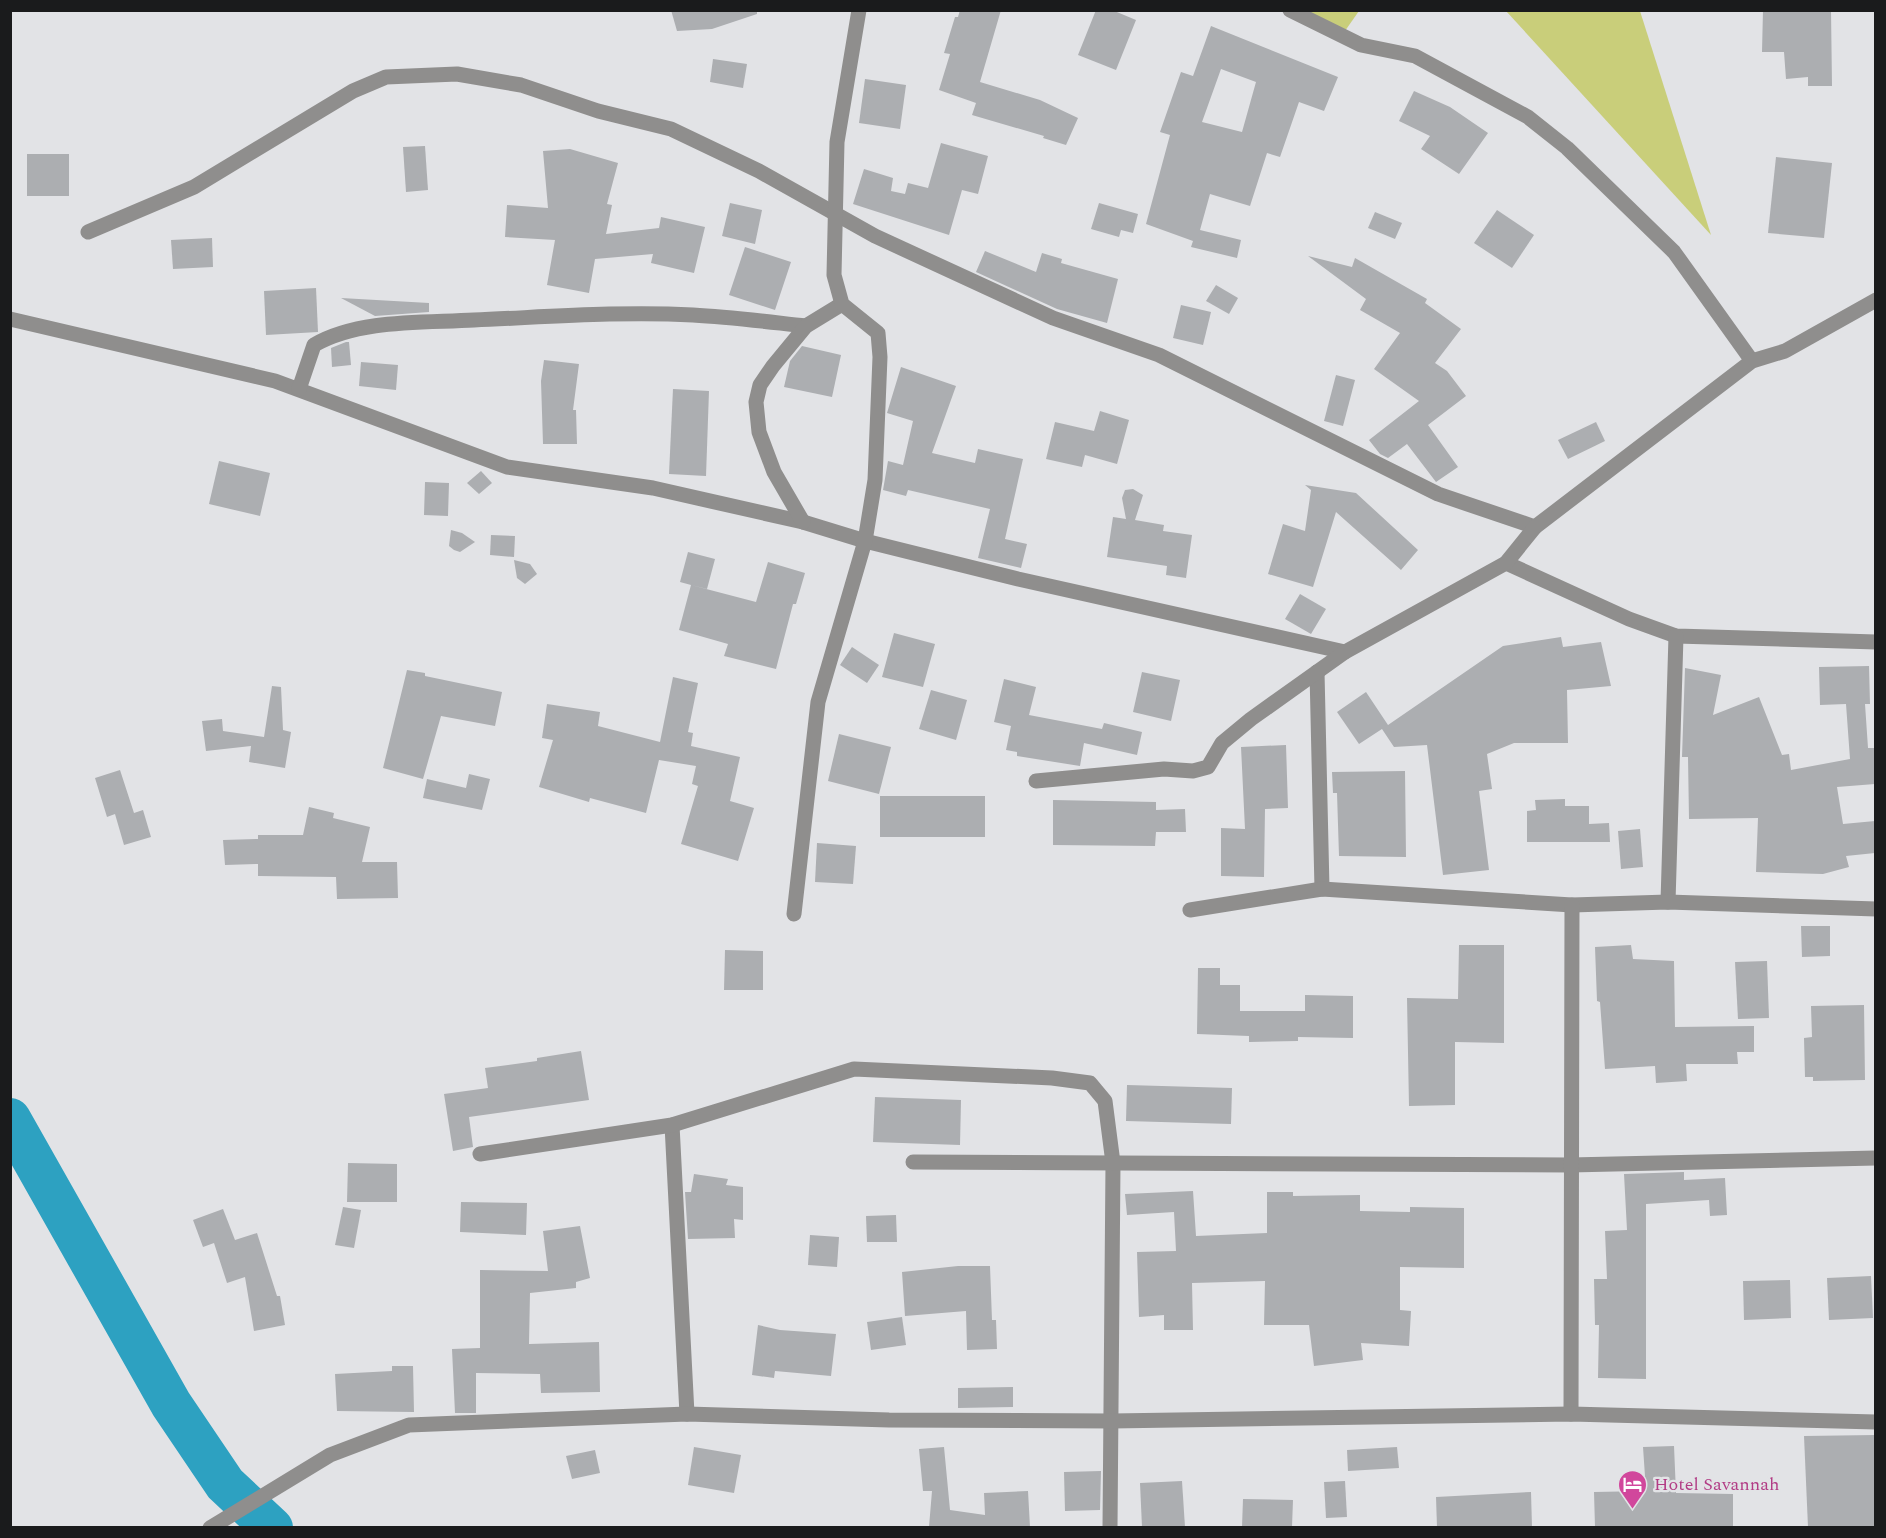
<svg xmlns="http://www.w3.org/2000/svg" width="1886" height="1538" font-family="Spectral,serif">
<style>
.green{fill:#c9ce7a}
.lines{fill:none;stroke-linecap:round;stroke-linejoin:round}
.river{stroke:#2da1c1;stroke-width:42}
.building{fill:#acaeb1;fill-rule:evenodd}
.minor{stroke:#8f8e8d;stroke-width:15}
.labels{text-anchor:middle;stroke-width:4.5;stroke-linejoin:round;paint-order:stroke}
.hotel-label{font-size:18px;fill:#b23c85;stroke:#e2e3e6;text-anchor:start}
</style>
<rect width="100%" height="100%" fill="#e2e3e6"/>
<g class="green">
<path d="M1307,11H1359L1340,38Z"/>
<path d="M1506,11H1640L1711,235Z"/>
</g>
<g class="lines">
<path class="river" d="M10,1119L171,1404L225,1484L272,1528"/>
</g>
<g class="building">
<path d="M671,10H757V14L712,29L677,31Z"/>
<path d="M960,10H1001L980,82L1040,100L1078,118L1066,145L1043,138L1044,136L972,115L976,103L939,90L950,54L944,53L955,17H958Z"/>
<path d="M1096,10H1112L1136,20L1116,70L1078,55Z"/>
<path d="M1763,10H1831L1832,86H1808V77L1786,79L1784,52H1762Z"/>
<path d="M1211,26L1338,77L1324,111L1299,102L1280,157L1267,153L1250,206L1210,194L1200,230L1241,240L1237,258L1191,247L1193,241L1146,224L1170,135L1160,132L1181,72L1193,76ZM1221,69L1256,82L1242,132L1202,122Z"/>
<path d="M713,59L747,64L743,88L710,82Z"/>
<path d="M865,79L906,85L900,129L859,123Z"/>
<path d="M1414,91L1450,107L1488,133L1459,174L1421,149L1430,136L1399,121Z"/>
<path d="M941,143L988,156L978,194L962,190L949,235L853,204L864,169L893,178L891,191L905,194L908,183L928,188Z"/>
<path d="M425,146L428,190L406,192L403,147Z"/>
<path d="M570,149L618,163L607,204L612,205L606,234L659,228L661,217L705,227L694,273L651,263L653,254L595,259L589,293L547,285L555,240L505,237L507,205L548,208L543,151Z"/>
<rect x="27" y="154" width="42" height="42"/>
<path d="M1776,157L1832,163L1824,238L1768,233Z"/>
<path d="M730,203L762,210L755,244L722,236Z"/>
<path d="M1099,203L1138,214L1133,233L1121,230L1119,237L1091,229Z"/>
<path d="M1497,210L1534,235L1512,268L1474,243Z"/>
<path d="M1375,212L1402,223L1395,239L1368,228Z"/>
<path d="M212,238L213,267L173,269L171,240Z"/>
<path d="M745,247L791,262L775,310L729,295Z"/>
<path d="M985,251L1036,272L1042,253L1062,259L1061,263L1118,279L1107,323L1057,309L976,272Z"/>
<path d="M1308,256L1352,267L1355,258L1427,299L1425,303L1461,329L1435,363L1447,371L1466,396L1428,425L1458,467L1436,482L1407,444L1388,458L1380,454L1369,440L1419,401L1374,369L1400,333L1360,310L1366,299Z"/>
<path d="M1216,285L1238,298L1229,314L1206,301Z"/>
<path d="M316,288L318,332L266,335L264,291Z"/>
<path d="M341,298L429,303V312L375,316Z"/>
<path d="M1181,305L1211,312L1203,345L1173,338Z"/>
<path d="M346,342H349L351,365L332,367L331,348Z"/>
<path d="M802,346L841,355L832,397L784,387L790,361Z"/>
<path d="M544,360L579,364L573,410H576L577,444H543L541,381Z"/>
<path d="M361,362L398,365L396,390L359,386Z"/>
<path d="M901,367L956,386L932,453L975,463L978,449L1023,459L1005,539L1027,544L1021,568L978,558L990,509L908,490L906,496L883,490L888,461L903,465L913,421L887,413Z"/>
<path d="M1336,375L1355,380L1343,426L1324,421Z"/>
<path d="M673,389L709,391L706,476L669,474Z"/>
<path d="M1100,411L1129,420L1117,464L1085,455L1082,467L1046,459L1055,422L1094,431Z"/>
<path d="M1596,422L1605,441L1568,459L1558,440Z"/>
<path d="M219,461L270,473L260,516L209,504Z"/>
<path d="M481,471L492,483L479,494L467,483Z"/>
<path d="M425,482L449,483L448,516L424,515Z"/>
<path d="M1305,485L1356,493L1418,550L1401,570L1336,512L1313,587L1268,574L1283,524L1305,531L1311,490Z"/>
<path d="M1133,489L1143,495L1135,520L1164,525L1163,531L1192,535L1186,578L1166,575L1167,566L1107,557L1113,517L1126,519L1122,498L1125,490Z"/>
<path d="M451,530L462,533L475,542L460,552L454,550L449,546Z"/>
<path d="M491,535L515,536L514,557L490,555Z"/>
<path d="M688,552L715,559L707,589L691,585L756,602L768,562L805,573L796,604H793L776,669L724,656L728,644L679,630L691,585L680,582Z"/>
<path d="M514,560L530,564L537,574L525,584L517,578Z"/>
<path d="M1300,594L1326,609L1311,634L1285,619Z"/>
<path d="M894,633L935,644L923,687L882,677Z"/>
<path d="M1561,637L1563,647L1601,642L1611,686L1567,690L1568,743H1514L1487,754L1492,789L1479,791L1489,870L1443,875L1427,745L1394,747L1382,729L1359,744L1337,712L1366,692L1388,725L1503,646Z"/>
<path d="M852,647L879,665L867,683L840,665Z"/>
<path d="M1869,666L1870,704H1865L1868,748H1875V784L1837,787L1843,824L1875,821V853L1846,856L1849,867L1823,874L1756,872L1758,818L1689,819L1688,757H1682L1685,668L1721,675L1713,715L1759,697L1782,755L1789,754L1791,770L1850,759L1846,704L1820,705L1819,667Z"/>
<path d="M407,670L425,673V676L502,692L495,726L441,716L423,779L383,768Z"/>
<path d="M1142,672L1180,680L1171,721L1133,712Z"/>
<path d="M673,677L698,683L688,732L693,733L691,746L740,757L730,801L754,808L738,861L681,844L698,786L692,784L696,766L659,760L646,813L590,798L589,802L539,787L553,740L542,738L547,704L600,712L598,726L660,742Z"/>
<path d="M1004,679L1036,687L1029,715L1102,729L1104,723L1142,732L1137,755L1084,743L1080,766L1017,756V752L1006,750L1011,726L994,722Z"/>
<path d="M272,686L281,687L283,730L291,732L285,768L249,762L251,746L206,751L202,721L222,719L223,731L264,737Z"/>
<path d="M931,690L967,700L956,740L919,729Z"/>
<path d="M839,734L891,747L879,794L828,781Z"/>
<path d="M1286,745L1288,808L1265,809L1264,877L1221,876V828L1245,829L1241,747Z"/>
<path d="M120,770L134,813L143,810L151,837L124,845L115,814L107,817L95,778Z"/>
<path d="M1405,771L1406,857L1339,856L1337,793H1333L1332,772Z"/>
<path d="M469,774L490,779L482,810L423,798L427,779L466,788Z"/>
<rect x="880" y="796" width="105" height="41"/>
<path d="M1565,799V806H1589V824L1609,823L1610,842H1527V811L1536,810L1535,800Z"/>
<path d="M1053,800L1156,802V810L1185,809L1186,832H1156L1155,846L1053,845Z"/>
<path d="M309,807L334,813L333,818L370,827L362,862H397L398,898L337,899L336,877L258,876V864L225,865L223,840L258,839V835H303Z"/>
<path d="M1640,829L1643,867L1621,869L1618,831Z"/>
<path d="M817,843L856,846L853,884L815,882Z"/>
<path d="M1801,926H1830V956L1802,957Z"/>
<path d="M1459,945H1504V1043L1455,1042V1105L1409,1106L1407,998L1458,999Z"/>
<path d="M1631,945L1633,959L1674,961L1675,1027L1754,1026V1052H1737L1738,1064H1686L1687,1081L1656,1083L1655,1066L1605,1069L1600,1002L1597,1001L1595,947Z"/>
<path d="M725,950L763,951V990H724Z"/>
<path d="M1767,961L1769,1018L1738,1019L1735,962Z"/>
<path d="M1198,968H1220V985H1240V1011H1305V995L1353,996V1038L1298,1037V1041L1249,1042V1036L1197,1034Z"/>
<path d="M1864,1005L1865,1080L1813,1081V1077H1805L1804,1038L1812,1037L1811,1006Z"/>
<path d="M581,1051L589,1100L469,1117L473,1147L453,1151L444,1094L488,1088L485,1068L537,1061V1058Z"/>
<path d="M1127,1085L1232,1088L1231,1124L1126,1121Z"/>
<path d="M875,1097L961,1100L960,1145L873,1142Z"/>
<path d="M348,1163L397,1164V1202H347Z"/>
<path d="M1684,1172V1180L1725,1178L1727,1215L1710,1216L1709,1200L1646,1204V1379L1598,1378L1599,1325H1595L1594,1279H1607L1605,1231L1627,1230L1624,1174Z"/>
<path d="M694,1174L728,1179L726,1185L743,1187V1220L734,1219L735,1238L688,1239L685,1192H691Z"/>
<path d="M1193,1191L1196,1236L1267,1233V1192H1293V1196L1360,1195V1211L1410,1212V1207L1464,1208V1268L1400,1267V1310L1411,1311L1409,1346L1361,1343L1363,1360L1314,1366L1309,1325H1264L1265,1281L1192,1283L1193,1330H1164V1315L1139,1317L1137,1252L1176,1251L1174,1212L1127,1215L1125,1194Z"/>
<path d="M461,1202L527,1203L526,1235L460,1232Z"/>
<path d="M343,1207L361,1210L354,1248L335,1245Z"/>
<path d="M223,1209L235,1240L257,1233L277,1296H280L285,1325L254,1331L245,1277L227,1283L214,1243L203,1247L193,1220Z"/>
<path d="M896,1215L897,1242H867L866,1216Z"/>
<path d="M580,1226L590,1278L576,1282V1288L530,1293L529,1344L599,1342L600,1392L541,1393L540,1374L476,1373V1413H455L452,1349L480,1348V1270L548,1271L543,1231Z"/>
<path d="M810,1235L839,1237L837,1267L808,1265Z"/>
<path d="M958,1266H990L992,1320H996L997,1349L967,1350L966,1311L905,1316L902,1272Z"/>
<path d="M1871,1276L1873,1318L1829,1320L1827,1278Z"/>
<path d="M1790,1280L1791,1318L1744,1320L1743,1281Z"/>
<path d="M902,1317L906,1345L871,1350L867,1322Z"/>
<path d="M758,1325L780,1330L836,1334L831,1376L775,1371L774,1378L752,1375Z"/>
<path d="M392,1366H413L414,1412L337,1411L335,1374L392,1371Z"/>
<path d="M1013,1387V1407L958,1408V1388Z"/>
<path d="M1875,1435V1527H1808L1804,1436Z"/>
<path d="M1674,1446L1676,1493L1733,1494V1527H1595L1594,1492L1646,1491L1643,1447Z"/>
<path d="M694,1447L741,1455L734,1493L688,1485Z"/>
<path d="M944,1447L950,1510L985,1515L984,1493L1028,1491L1030,1527H929L932,1491H923L919,1449Z"/>
<path d="M1397,1447L1399,1468L1348,1471L1347,1450Z"/>
<path d="M595,1450L600,1473L572,1479L566,1456Z"/>
<path d="M1101,1471L1100,1510L1065,1511L1064,1472Z"/>
<path d="M1182,1481L1185,1527H1142L1140,1483Z"/>
<path d="M1345,1481L1347,1517L1326,1518L1324,1482Z"/>
<path d="M1531,1492L1532,1527H1437L1436,1497Z"/>
<path d="M1243,1499L1293,1500L1292,1527H1242Z"/>
</g>
<g class="lines">
<g class="minor">
<path d="M1290,10L1361,45L1415,56L1528,117L1567,148L1674,252L1752,361"/>
<path d="M88,232L194,187L353,91L386,77L457,74L521,85L598,111L671,129L759,171L875,236L1053,318L1159,355L1438,494L1535,527"/>
<path d="M10,319L275,381L507,467L653,488L803,522L865,541L1018,579L1345,652"/>
<path d="M299,389L314,345C359,319 423,323 474,320C547,317 621,311 693,315C731,317 769,322 806,326"/>
<path d="M803,522L774,472L759,432L756,402L760,385L773,366L806,326L842,304"/>
<path d="M1506,563L1629,619L1676,636L1876,642"/>
<path d="M1317,672L1322,889"/>
<path d="M1036,781L1164,769L1193,771L1208,767L1222,743L1251,719L1345,652L1506,563L1535,527L1752,361L1785,351L1876,300"/>
<path d="M1668,902L1676,636"/>
<path d="M1190,910L1322,889L1572,905L1668,902L1876,909"/>
<path d="M794,914L818,702L865,541L875,480L880,357L878,333L842,304L834,275L837,142L859,10"/>
<path d="M672,1125L687,1414"/>
<path d="M480,1154L672,1125L854,1069L1052,1078L1090,1083L1105,1101L1113,1163L1110,1528"/>
<path d="M913,1162L1570,1165L1876,1158"/>
<path d="M1571,1414L1572,905"/>
<path d="M210,1528L330,1455L409,1425L687,1414L889,1420L1112,1421L1571,1414L1876,1422"/>
</g>
</g>
<defs>
<symbol id="hotel-pin" viewBox="-11 -11 22 30"><path d="M0 17L-7.5 6A9.5 9.5 0 1 1 7.5 6Z" fill="#d1479c" stroke="#e2e3e6"/><path d="M-6-4.5h1.5V1H6V5H4.5V3h-9V5H-6ZM-4 0a1.8 1.8 0 1 1 3.6 0ZM.5 0V-2.5h3Q6-2.5 6 0Z" fill="#fff"/></symbol>
</defs>
<g fill-rule="evenodd">
<use href="#hotel-pin" x="1616" y="1468" width="33" height="45"/>
</g>
<g class="labels">
<g class="hotel-label">
<text x="1654" y="1490">Hotel Savannah</text>
</g>
</g>
<rect width="1886" height="1538" fill="none" stroke="#1a1b1c" stroke-width="24"/>
</svg>
